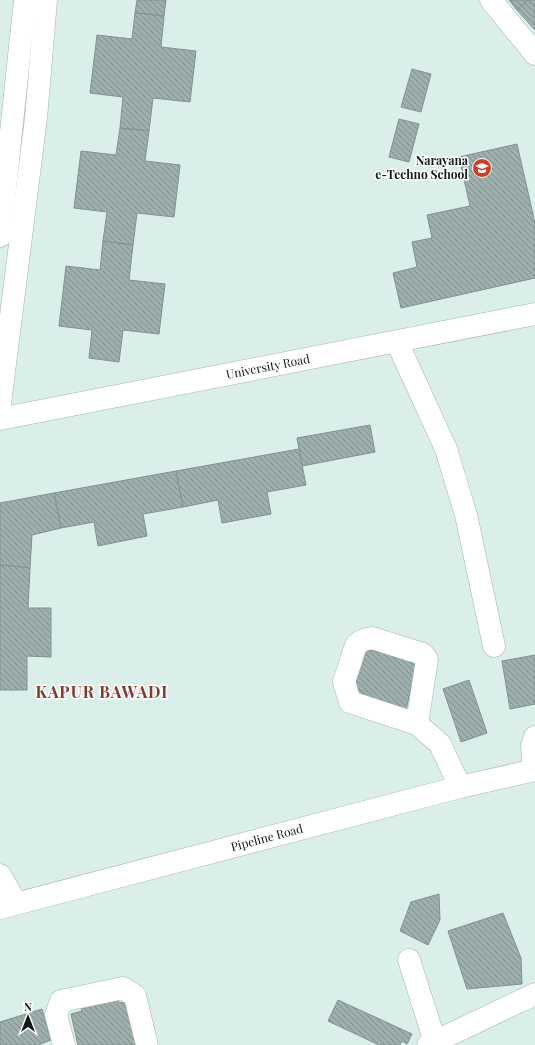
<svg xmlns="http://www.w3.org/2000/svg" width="535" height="1045" font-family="'Playfair Display',serif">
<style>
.building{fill:url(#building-back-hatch);stroke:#7f928e}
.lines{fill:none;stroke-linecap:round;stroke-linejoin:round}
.minor-casing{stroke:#a2b5b2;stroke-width:23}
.minor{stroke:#fff;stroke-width:22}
.labels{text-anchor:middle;stroke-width:3;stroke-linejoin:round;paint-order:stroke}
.poi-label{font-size:12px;font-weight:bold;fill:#121917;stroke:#fff;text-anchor:end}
.street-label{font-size:12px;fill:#121917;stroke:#fff}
.district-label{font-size:16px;font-weight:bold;letter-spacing:1px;fill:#823c2e;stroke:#fff}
</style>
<defs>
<pattern id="building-back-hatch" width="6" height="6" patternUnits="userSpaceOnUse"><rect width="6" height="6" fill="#9eb0ad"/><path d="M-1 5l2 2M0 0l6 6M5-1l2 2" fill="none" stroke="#7f8e8c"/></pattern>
</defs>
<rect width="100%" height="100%" fill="#daeeea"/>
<g class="building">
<path d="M137,0H166L164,16L135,13Z"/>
<path d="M509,0H528L517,10Z"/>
<path d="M528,0H535V30L517,10Z"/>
<path d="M135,13L164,16L161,47L196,51L190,102L153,98L149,131L120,128L123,97L90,93L97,35L132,39Z"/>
<path d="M412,69L431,74L421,112L401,107Z"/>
<path d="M399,119L419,124L409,162L389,157Z"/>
<path d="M120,128L149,131L145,161L180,165L174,217L137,213L133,245L103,241L107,212L74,208L81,151L116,155Z"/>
<path d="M517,144L535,223V278L401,308L393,273L417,267L412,242L432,238L427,215L470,206L459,157Z"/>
<path d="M103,241L133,245L129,280L165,284L159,334L123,330L119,362L89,358L92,330L59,326L66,266L100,270Z"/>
<path d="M370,425L375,452L302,466L297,438Z"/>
<path d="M299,449L306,485L267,492L271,514L222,523L218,500L183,507L176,471Z"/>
<path d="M176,471L183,507L143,514L147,536L98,546L94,522L61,528L54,493Z"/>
<path d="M54,493L61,528L32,535L30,568L0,565V503Z"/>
<path d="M0,565L30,568L28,608H51V657L27,656V690H0Z"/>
<path d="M363,649L418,659L406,710L352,699Z"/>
<path d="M535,655V704L510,709L502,661Z"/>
<path d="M469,680L487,733L461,742L443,689Z"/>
<path d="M439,894L440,920L428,945L400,931L411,902Z"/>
<path d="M503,913L521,958L522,984L467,989L448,931Z"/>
<path d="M117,997L119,1003L129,1001L139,1045H78L71,1014L82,1011L81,1005Z"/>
<path d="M338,1000L412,1034L407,1044L402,1041L400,1045H379L328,1021Z"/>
<path d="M42,1009L51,1040L38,1045H0V1022Z"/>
</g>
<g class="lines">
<defs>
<g id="minor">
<path d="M491,0L535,54"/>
<path d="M0,236L25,0"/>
<path d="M397,342L446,449L466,515L494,646"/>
<path d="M0,403L36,118L46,0"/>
<path d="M0,419L535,314"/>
<path d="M417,724L427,659L423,654L372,638L363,640L356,645L344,682L350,702L417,724L440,744L460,787"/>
<path d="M534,770L532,746L535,737"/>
<path d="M0,875L16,903"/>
<path d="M0,908L460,787L535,770"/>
<path d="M409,960L435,1042"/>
<path d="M64,1045L56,1015L61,1001L123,988L135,996L147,1045"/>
<path d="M428,1045L535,994"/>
</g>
</defs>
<use href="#minor" class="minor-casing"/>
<use href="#minor" class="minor"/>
</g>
<defs>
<symbol id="school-disc" viewBox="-11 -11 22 22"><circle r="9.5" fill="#cc4125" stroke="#fff"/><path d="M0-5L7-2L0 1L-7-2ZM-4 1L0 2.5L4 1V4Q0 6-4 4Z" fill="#fff"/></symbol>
</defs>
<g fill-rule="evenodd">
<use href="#school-disc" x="471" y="157" width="22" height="22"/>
</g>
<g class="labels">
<g class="poi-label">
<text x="468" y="165">Narayana<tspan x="468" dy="14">e-Techno School</tspan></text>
</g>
<g class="street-label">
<text transform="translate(268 367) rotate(-11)" y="4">University Road</text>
<text transform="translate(267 838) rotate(-15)" y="4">Pipeline Road</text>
</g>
<g class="district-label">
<text x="102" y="698">KAPUR BAWADI</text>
</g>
</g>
<g transform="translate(28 1017)" stroke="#ffffff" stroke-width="3" paint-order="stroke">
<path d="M0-3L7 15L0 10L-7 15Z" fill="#121917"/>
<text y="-6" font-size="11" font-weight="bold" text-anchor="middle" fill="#121917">N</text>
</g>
</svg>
